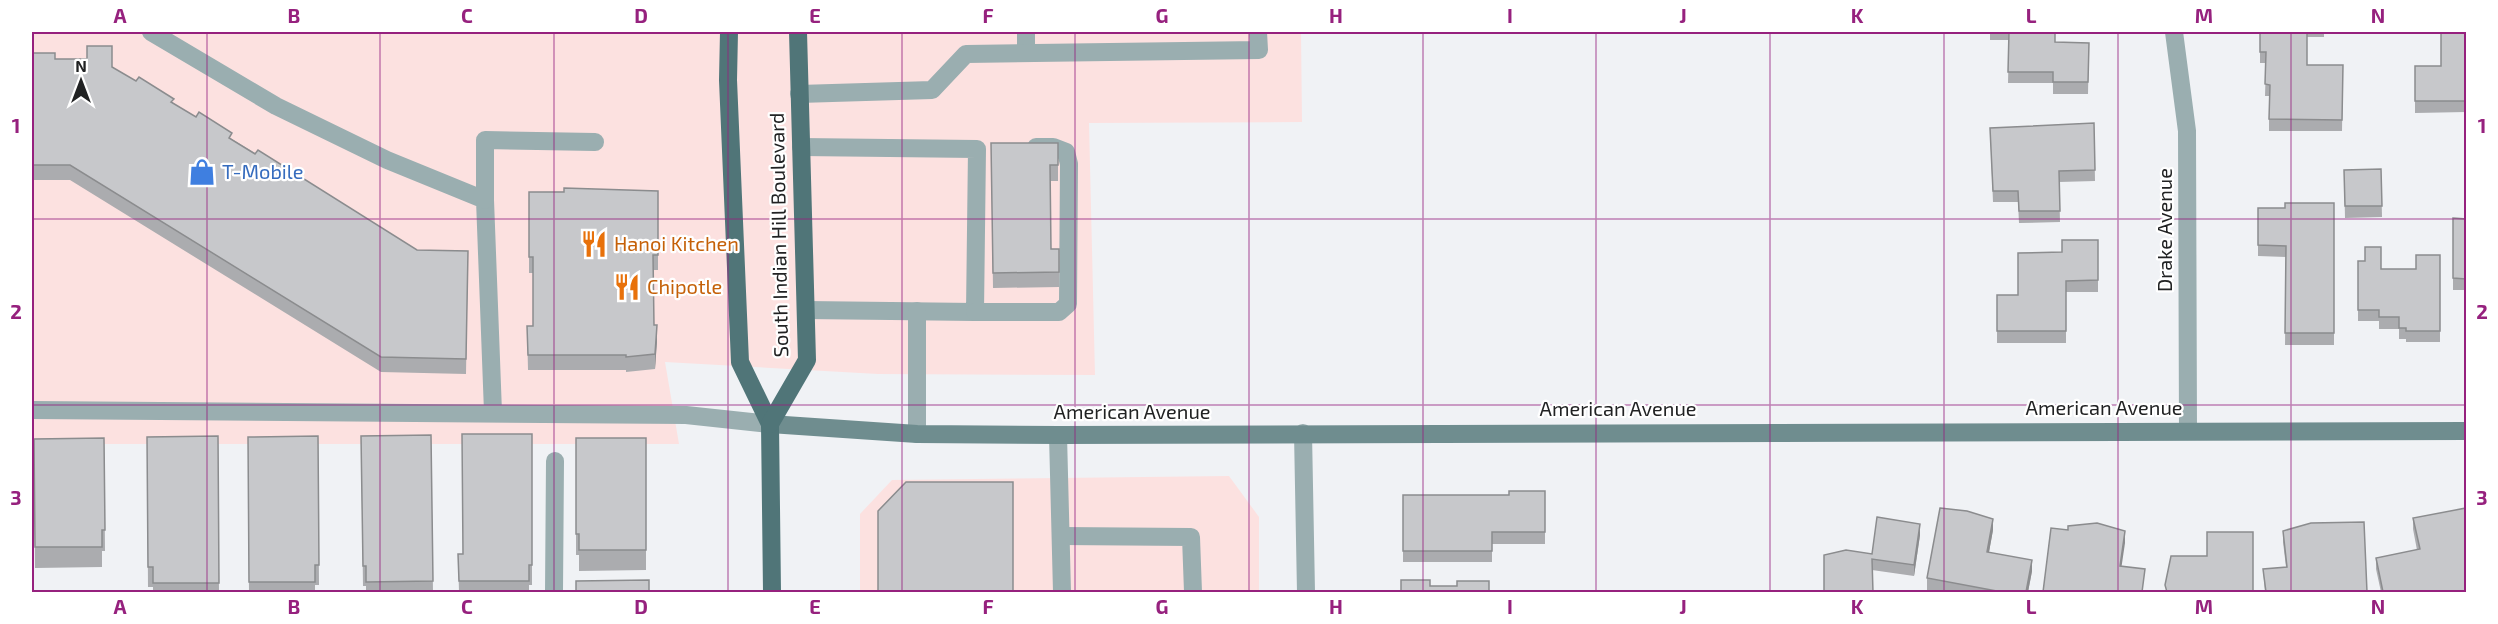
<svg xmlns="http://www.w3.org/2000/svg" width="2498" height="624" font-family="'Exo 2',sans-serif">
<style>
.commercial{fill:#fce1e0}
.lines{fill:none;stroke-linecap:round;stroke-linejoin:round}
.lane{stroke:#9aaeb0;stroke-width:18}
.street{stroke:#9aaeb0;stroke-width:18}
.secondary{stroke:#6f8d8f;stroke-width:18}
.primary{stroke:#507578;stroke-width:18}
.wall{fill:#abacaf}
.shaded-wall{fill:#8b8c8e}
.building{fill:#c7c8cb;stroke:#8b8c8e;stroke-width:1.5}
.grid{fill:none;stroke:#96217e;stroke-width:1.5;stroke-opacity:0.55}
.labels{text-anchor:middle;stroke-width:4.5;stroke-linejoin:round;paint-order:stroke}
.shop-label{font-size:20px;fill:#366cbe;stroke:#fff;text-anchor:start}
.street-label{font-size:20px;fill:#212223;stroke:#fff}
.food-label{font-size:20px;fill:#c56008;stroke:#fff;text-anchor:start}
.neatline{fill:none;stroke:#96217e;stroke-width:2}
.grid-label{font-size:20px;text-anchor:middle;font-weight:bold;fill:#96217e}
</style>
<rect width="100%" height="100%" fill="#f0f2f5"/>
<g class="commercial">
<path d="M32,32H1301L1302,122L1089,123L1095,375L878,374L665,362L679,444H32Z"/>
<path d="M1229,476L1259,517V592H860V514L892,480Z"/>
</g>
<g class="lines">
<g class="lane">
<path d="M151,32L276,106L387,160L485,200L493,412"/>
<path d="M1026,32V53"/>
<path d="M799,94L932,90L966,54L1259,50L1258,32"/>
<path d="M801,147L977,149L975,312L806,310"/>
<path d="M485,200V140L595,142"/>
<path d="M917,311V434"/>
<path d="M975,312H1059L1068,304L1069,164L1066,152L1053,147H1036"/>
<path d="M32,410L686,415L770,424"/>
<path d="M1058,435L1062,592"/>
<path d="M1061,536L1191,537L1193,592"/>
</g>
<g class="street">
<path d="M2174,32L2187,131L2188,430"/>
<path d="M1303,433L1306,592"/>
<path d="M554,592L555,461"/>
</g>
<path class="secondary" d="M770,424L917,434L1058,435L2466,431"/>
<g class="primary">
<path d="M729,32L728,80L740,362L770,424L772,592"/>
<path d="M770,424L807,360L798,32"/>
</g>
</g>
<g class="wall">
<path d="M1990,32H2055V42L2089,43L2088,94H2053V83H2008L2009,40H1990Z"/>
<path d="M2260,32H2324V37H2307V65H2343L2342,131H2269V96H2265L2266,63H2260Z"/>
<path d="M2466,32V112L2415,113V66H2441Z"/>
<path d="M32,53L55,59H87L112,67L417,250L468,251L466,374L381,372L70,180H32Z"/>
<path d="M2094,123L2095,181L2059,182L2060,222L2019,223L2018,202H1993L1990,128Z"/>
<path d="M991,143H1058V181H1050L1051,249H1059V287L993,288Z"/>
<path d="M2381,169L2382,217L2345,218L2344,170Z"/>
<path d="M658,191V270H653L654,325L657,340L655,369L626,372V370H528L527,326H533V273H529V192Z"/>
<path d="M2334,203V345H2285L2286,257L2258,256V220L2285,208Z"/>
<path d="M2453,218L2466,219V290H2453Z"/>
<path d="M2098,240V292H2066V343H1997V295H2018L2062,252Z"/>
<path d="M2440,255V342H2406V339H2399V329H2379V321H2358V261L2381,269H2416Z"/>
<path d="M532,434V585H529V592H459L458,554H463Z"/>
<path d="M431,435L433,592H366V586H363L361,436Z"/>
<path d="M218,436L219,592H153V587H148L147,437Z"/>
<path d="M318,436L319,585H315V592H249L248,437Z"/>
<path d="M104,438L105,551H102V567L35,568L34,439Z"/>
<path d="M576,438H646V570L579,571V555H576Z"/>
<path d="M1545,491V544H1492V562H1403V495H1509Z"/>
<path d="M2413,518L2466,592H2381L2376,569V558L2417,550L2413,529Z"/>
<path d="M1993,530L1989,552L2032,571L2028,592H2031H1942L1927,590V578Z"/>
<path d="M2283,531L2367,592H2265L2263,569L2286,567L2283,542Z"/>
<path d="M1920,535L1914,576L1872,570V554Z"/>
</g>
<g class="shaded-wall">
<path d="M657,325V340L655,369V354Z"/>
<path d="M1993,519V530L1987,563V552Z"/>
<path d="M1920,524V535L1914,576V565Z"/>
<path d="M2125,531V543L2120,577V566Z"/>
<path d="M2032,560V571L2028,592H2026Z"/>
</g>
<g class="building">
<path d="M2009,32H2055V42L2089,43L2088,82H2053V72H2008Z"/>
<path d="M2260,32H2307V65H2343L2342,120L2269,119L2270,85L2265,84L2266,52H2260Z"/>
<path d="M2441,32H2466V101H2415V66H2441Z"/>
<path d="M87,46H112V67L136,81L139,77L174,99L171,102L196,117L199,112L232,133L229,138L255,154L258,150L417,250L468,251L466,359L381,357L70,165H32V53H55V59H87Z"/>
<path d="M2094,123L2095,170L2059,171L2060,211H2019L2018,191H1993L1990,128Z"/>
<path d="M991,143H1058V165H1050L1051,249H1059V272L993,273Z"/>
<path d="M2381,169L2382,206H2345L2344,170Z"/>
<path d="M564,188L658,191V255H653L654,325H657L655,354L626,357V355H528L527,326H533V257H529V192H564Z"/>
<path d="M2285,203H2334V333H2285L2286,246L2258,245V208H2285Z"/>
<path d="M2453,218L2466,219V279L2453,278Z"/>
<path d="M2062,240H2098V280L2066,281V331H1997V295H2018V253L2062,252Z"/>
<path d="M2365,247H2381V269H2416V255H2440V331H2406V328H2399V317H2379V310H2358V261H2365Z"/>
<path d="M462,434H532V565H529V581H459L458,554H463Z"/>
<path d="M431,435L433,581L366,582V566H363L361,436Z"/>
<path d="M218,436L219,583H153V567H148L147,437Z"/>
<path d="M318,436L319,565H315V582H249L248,437Z"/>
<path d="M104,438L105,530H102V547H35L34,439Z"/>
<path d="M576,438H646V550H579V534H576Z"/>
<path d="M906,482H1013V592H878V511Z"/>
<path d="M1509,491H1545V532H1492V551H1403V495H1509Z"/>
<path d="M1940,508L1967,511L1993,519L1987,552L2032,560L2026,592H2031H2001H2002L1927,578Z"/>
<path d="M2466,508V592H2383L2376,558L2420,549L2413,518Z"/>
<path d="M1877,517L1920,524L1914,565L1872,559L1873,592H1824V555L1846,550L1872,554Z"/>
<path d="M2364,522L2367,592H2266L2263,569L2287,567L2283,531L2311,523Z"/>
<path d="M2097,523L2125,531L2120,566L2145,569L2142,592H2043L2051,528L2068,530V526Z"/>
<path d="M2207,532H2253V592H2167L2165,585L2171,556H2207Z"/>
<path d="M649,580V592H576V581Z"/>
<path d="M1401,580H1430V586H1457V581H1489V592H1401Z"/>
</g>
<path class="grid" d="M207,32V592M380,32V592M554,32V592M728,32V592M902,32V592M1075,32V592M1249,32V592M1423,32V592M1596,32V592M1770,32V592M1944,32V592M2118,32V592M2291,32V592M32,219H2466M32,405H2466"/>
<defs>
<symbol id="shop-bare" viewBox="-9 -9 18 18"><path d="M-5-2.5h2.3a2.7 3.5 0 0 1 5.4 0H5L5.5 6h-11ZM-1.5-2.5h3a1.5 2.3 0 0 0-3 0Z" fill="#3f7fe0" stroke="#fff" stroke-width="2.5" paint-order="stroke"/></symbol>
<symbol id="restaurant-bare" viewBox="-9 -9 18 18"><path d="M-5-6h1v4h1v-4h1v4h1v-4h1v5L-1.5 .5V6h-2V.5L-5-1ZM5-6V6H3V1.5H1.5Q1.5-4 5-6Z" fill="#e8710a" stroke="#fff" stroke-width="2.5" paint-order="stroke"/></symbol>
</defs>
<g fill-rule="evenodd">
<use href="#shop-bare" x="183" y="153" width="38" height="38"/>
<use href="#restaurant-bare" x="575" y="225" width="38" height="38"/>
<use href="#restaurant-bare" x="608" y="268" width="38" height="38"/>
</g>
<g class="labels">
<g class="shop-label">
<text x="222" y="179">T-Mobile</text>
</g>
<g class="street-label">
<text transform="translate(2165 230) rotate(-90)" y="7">Drake Avenue</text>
<text transform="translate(779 235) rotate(-91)" y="7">South Indian Hill Boulevard</text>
<text x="2104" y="415">American Avenue</text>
<text x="1618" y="416">American Avenue</text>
<text x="1132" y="419">American Avenue</text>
</g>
<g class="food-label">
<text x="614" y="251">Hanoi Kitchen</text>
<text x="647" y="294">Chipotle</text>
</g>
</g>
<rect width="2498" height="624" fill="none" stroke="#ffffff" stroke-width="66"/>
<g transform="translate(81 81)" stroke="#ffffff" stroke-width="4.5" paint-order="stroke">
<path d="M0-4.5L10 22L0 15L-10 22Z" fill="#212223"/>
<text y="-9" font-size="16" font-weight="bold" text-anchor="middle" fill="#212223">N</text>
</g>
<rect x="33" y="33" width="2432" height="558" class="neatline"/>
<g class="grid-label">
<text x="120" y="23">A</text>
<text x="294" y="23">B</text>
<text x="467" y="23">C</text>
<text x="641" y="23">D</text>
<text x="815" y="23">E</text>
<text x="988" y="23">F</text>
<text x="1162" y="23">G</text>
<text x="1336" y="23">H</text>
<text x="1510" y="23">I</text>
<text x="1683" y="23">J</text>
<text x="1857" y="23">K</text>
<text x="2031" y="23">L</text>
<text x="2204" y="23">M</text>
<text x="2378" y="23">N</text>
<text x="16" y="133">1</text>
<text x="2482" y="133">1</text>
<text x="16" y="319">2</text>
<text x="2482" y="319">2</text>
<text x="16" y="505">3</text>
<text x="2482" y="505">3</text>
<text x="120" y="614">A</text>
<text x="294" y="614">B</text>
<text x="467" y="614">C</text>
<text x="641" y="614">D</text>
<text x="815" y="614">E</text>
<text x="988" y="614">F</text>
<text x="1162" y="614">G</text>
<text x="1336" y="614">H</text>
<text x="1510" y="614">I</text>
<text x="1683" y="614">J</text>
<text x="1857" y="614">K</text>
<text x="2031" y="614">L</text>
<text x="2204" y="614">M</text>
<text x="2378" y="614">N</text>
</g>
</svg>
